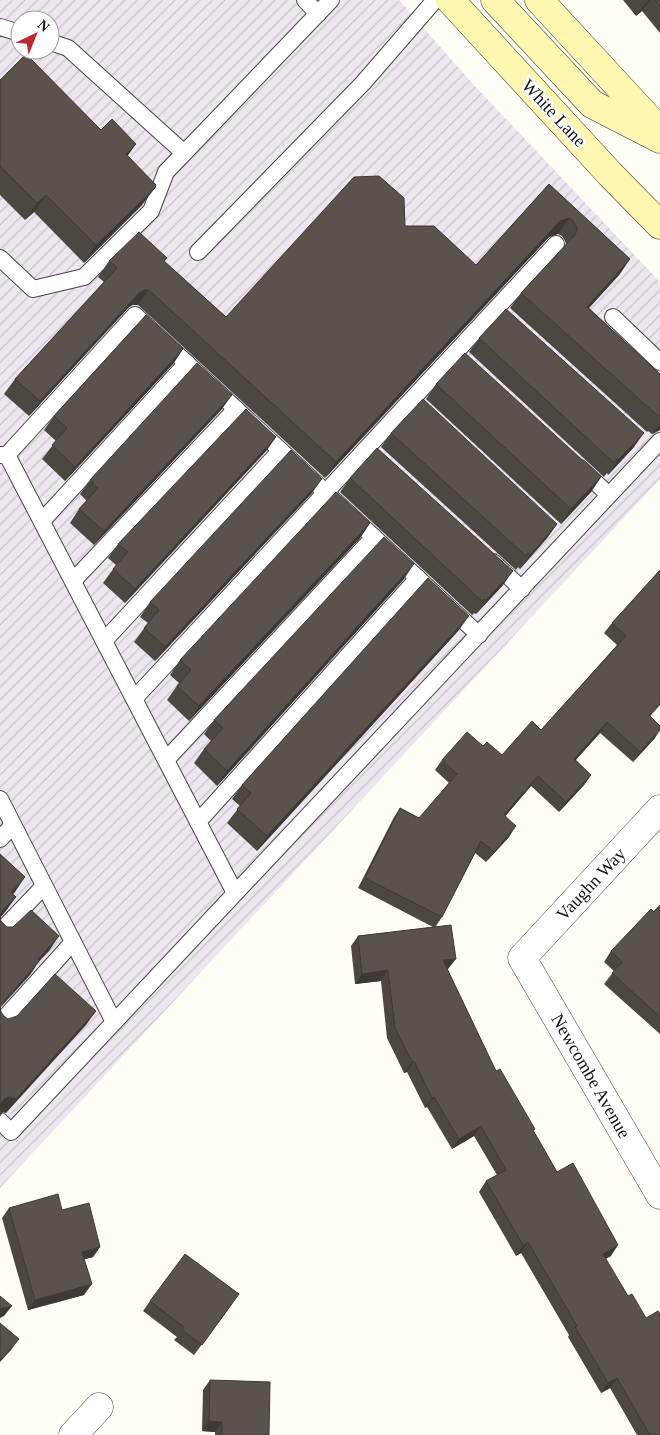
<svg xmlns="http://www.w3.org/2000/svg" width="660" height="1435" font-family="Georgia,serif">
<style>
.industrial{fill:url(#industrial-furrows);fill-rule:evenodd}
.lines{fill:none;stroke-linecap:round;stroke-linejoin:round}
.lane-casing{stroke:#444;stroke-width:18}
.street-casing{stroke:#444;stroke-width:29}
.secondary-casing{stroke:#333;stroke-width:29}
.lane{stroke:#fff;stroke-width:16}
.street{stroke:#fff;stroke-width:28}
.secondary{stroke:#fff6b0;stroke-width:28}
.wall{fill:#4d4742}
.shaded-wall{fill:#3f3936}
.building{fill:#5a524d;stroke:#3f3936}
.labels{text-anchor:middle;stroke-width:5;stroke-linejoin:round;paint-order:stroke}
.street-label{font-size:18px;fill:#111;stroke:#fff}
</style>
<defs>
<pattern id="industrial-furrows" width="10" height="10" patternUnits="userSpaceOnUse" patternTransform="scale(1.25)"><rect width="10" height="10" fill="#eee6ef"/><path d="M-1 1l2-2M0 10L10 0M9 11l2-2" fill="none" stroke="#cbc4cc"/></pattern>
</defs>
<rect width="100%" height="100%" fill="#fffdf5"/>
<path class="industrial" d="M0,0H399L472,83L660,282V479L0,1188ZM20,20H50V50H20Z"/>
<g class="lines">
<defs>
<g id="lane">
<path d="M305,0L318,14"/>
<path d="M0,27L20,33"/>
<path d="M50,42L68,48L184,153"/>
<path d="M198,252L363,83L435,0"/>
<path d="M0,258L33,289L84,277L151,211L166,172L331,0"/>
<path d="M613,317L660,362"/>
<path d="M0,455H7L235,893"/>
<path d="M7,455L135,315L479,635"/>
<path d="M580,468L609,495"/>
<path d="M42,521L187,363"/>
<path d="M493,562L522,589"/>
<path d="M73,581L236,409"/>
<path d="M104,641L280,451"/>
<path d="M134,699L556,244"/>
<path d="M166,760L374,537"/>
<path d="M0,799L114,1022"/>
<path d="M198,822L418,578"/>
<path d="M0,839L13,825"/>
<path d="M0,932L44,886"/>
<path d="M0,1023L73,942"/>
<path d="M0,1121L11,1132L660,441"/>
</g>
<g id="street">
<path d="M660,809L522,958L660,1195"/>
<path d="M73,1435L99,1407"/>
</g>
<g id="secondary">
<path d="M450,0L610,174L660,225"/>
<path d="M495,0L592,104L660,139"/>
<path d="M539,0L660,131"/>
</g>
</defs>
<use href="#lane" class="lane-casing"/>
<use href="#street" class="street-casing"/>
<use href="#secondary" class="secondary-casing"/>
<use href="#lane" class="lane"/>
<use href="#street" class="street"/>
<use href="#secondary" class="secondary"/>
</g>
<g class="wall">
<path d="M623,0H660V33L642,11L636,16Z"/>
<path d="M0,80L128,156L142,205L84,263L34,212L25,220L0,195Z"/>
<path d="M549,184L630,259L619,275L589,308L660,374V430L652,434L648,431L647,432L510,308L521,293L566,244L565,241L562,236L558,234L549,237L325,478L138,305H132L128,308L29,416L4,394L15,379L104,282L98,277L109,261L167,258L164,261L226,317L405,226L476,265Z"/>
<path d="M479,338L634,447L608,475L607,473L604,477L469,352Z"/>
<path d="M183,349L173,364L65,481L42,459L56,441L44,430L54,416Z"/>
<path d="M436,384L601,477L591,492L561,524L426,399Z"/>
<path d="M222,409L94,545L70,523L79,509L87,501L80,494L90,480Z"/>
<path d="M391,433L557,524L547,538L520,569L518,567L516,570L381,447Z"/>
<path d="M276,437L266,451L125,603L103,583L116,565L108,558L118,544Z"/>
<path d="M350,478L503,585L476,614L474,613L472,615L340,492Z"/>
<path d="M312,493L155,661L134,642L148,623L140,617L150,602Z"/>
<path d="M370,523L360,538L189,721L167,700L179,683L170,675L180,660Z"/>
<path d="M660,570L650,717L655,738L633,762L600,733L576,760L591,775L584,785L559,812L531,786L505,816L509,837L486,862L475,853L442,917L436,926L448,969H447L496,1071L535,1129L533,1131L557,1172L611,1256L606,1258L660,1435H637L610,1388L601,1393L568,1337L569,1335L521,1253L516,1256L479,1192L486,1181L497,1175L474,1136L452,1149L427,1107L425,1108L407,1072L404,1073L387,1038L381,981L355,984L351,946L358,936L433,927L358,888L393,819L400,808L419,818L449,783L435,770L442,760L483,746L502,755L541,730L617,645L604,633L612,623Z"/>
<path d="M404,579L217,786L194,763L204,749L211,741L204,734L214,720Z"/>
<path d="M459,630L257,851L227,823L240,806L232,799L242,785Z"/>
<path d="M660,905V1034L604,984L614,971L604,962L611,951Z"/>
<path d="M9,1208L62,1210L100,1247L93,1257L84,1259V1295L28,1310L2,1218Z"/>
<path d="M150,1301L232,1304L194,1355L174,1340L177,1337L143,1311Z"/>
<path d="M210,1380L269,1435H215V1432L202,1431L203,1390Z"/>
</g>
<g class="shaded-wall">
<path d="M648,0H650L642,11L636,16Z"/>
<path d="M136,144L124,161L126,154Z"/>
<path d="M155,188L142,205L84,263L96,245Z"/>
<path d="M46,195L34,212L25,220L37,203Z"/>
<path d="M569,218L558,234L549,237L325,478L336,462L560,221Z"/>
<path d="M630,259L619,275L576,322L587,307Z"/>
<path d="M144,290H149L138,305H132L128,308L29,416L40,401L139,293Z"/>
<path d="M183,349L173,364L65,481L75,467Z"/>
<path d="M232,395L222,409L94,545L104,531Z"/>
<path d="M660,424V430L652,434Z"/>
<path d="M644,433L634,447L608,475L618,460Z"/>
<path d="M276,437L266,451L125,603L135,589Z"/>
<path d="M601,477L591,492L561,524L571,509Z"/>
<path d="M322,479L312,493L155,661L165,647Z"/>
<path d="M370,523L360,538L189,721L199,706Z"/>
<path d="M557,524L547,538L520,569L530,555Z"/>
<path d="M414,564L404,579L217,786L227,771Z"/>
<path d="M513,571L503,585L476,614L486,600Z"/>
<path d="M469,616L459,630L257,851L267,836Z"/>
<path d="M660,703V705L641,726L649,715Z"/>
<path d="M607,722L600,733L567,769L574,759Z"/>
<path d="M660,730L655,738L633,762L640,752Z"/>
<path d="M591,775L584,785L559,812L566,802Z"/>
<path d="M538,776L531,786L497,826L504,815Z"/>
<path d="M516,826L509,837L486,862L494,852Z"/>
<path d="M25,877L15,892L1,906L11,892Z"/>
<path d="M16,897L6,911L0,918V915L2,911Z"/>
<path d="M59,936L49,951L28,973L38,959Z"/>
<path d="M456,959L448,969L436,970L443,960Z"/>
<path d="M40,960L30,975L0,1008L3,1002Z"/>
<path d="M388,970L381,981L355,984L362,974Z"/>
<path d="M96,1011L86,1025L6,1113L0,1112V1104L3,1100Z"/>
<path d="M414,1061L407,1072L404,1073L412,1062Z"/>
<path d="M434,1097L427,1107L425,1108L432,1098Z"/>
<path d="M481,1126L474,1136L452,1149L459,1139Z"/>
<path d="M528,1242L521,1253L516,1256L523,1245Z"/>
<path d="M618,1245L611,1256L596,1264L603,1254Z"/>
<path d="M100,1247L93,1257L75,1262L82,1252Z"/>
<path d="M92,1284L84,1295L28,1310L35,1300Z"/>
<path d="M12,1306L4,1316L0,1318V1309Z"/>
<path d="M19,1339L11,1350L0,1362V1360Z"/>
<path d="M617,1378L610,1388L601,1393L608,1383Z"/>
<path d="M209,1421L222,1422L215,1432L202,1431Z"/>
</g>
<g class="building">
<path d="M655,0H660V7Z"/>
<path d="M26,54L101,130L112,119L136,144L126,154L156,185L155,188L96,245L46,195L37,203L0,166V80Z"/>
<path d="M379,176L404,198L405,226H434L476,265L549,184L630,259L587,307L660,374V416L659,415L658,416L521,293L575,235L577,230L576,225L573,221L569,218L560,221L336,462L149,290H144L139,293L40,401L15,379L117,268L109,261L139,232L167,258L164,261L226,317L354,177Z"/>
<path d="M506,309L644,433L618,460L617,459L614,463L479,338Z"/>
<path d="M146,315L183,349L75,467L52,445L67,428L54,416Z"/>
<path d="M465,353L601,477L571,509L436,384Z"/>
<path d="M197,363L232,395L104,531L79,509L98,488L90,480Z"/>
<path d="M423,399L557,524L530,555L528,553L526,556L391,433Z"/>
<path d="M246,409L276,437L135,589L113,569L128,552L118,544Z"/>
<path d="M377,448L513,571L486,600L484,599L482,601L350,478Z"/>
<path d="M291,450L322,479L165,647L144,628L159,610L150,602Z"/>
<path d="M336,492L370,523L199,706L177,686L191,670L180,660Z"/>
<path d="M384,537L414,564L227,771L204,749L223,728L214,720Z"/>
<path d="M660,570V703L649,715L660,726V730L640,752L607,722L574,759L591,775L566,802L538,776L504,815L516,826L494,852L481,841L442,917L365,878L400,808L419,818L457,774L442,760L467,732L483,746L487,742L502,755L532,721L541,730L626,636L612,623Z"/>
<path d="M428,578L469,616L267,836L237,809L251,793L242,785Z"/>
<path d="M0,854L25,877L11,892L16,897L2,911L0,916L1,921L7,927H13L31,910L59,936L38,959L40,960L3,1002L0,1007L1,1012L4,1016L8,1019L17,1016L55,974L96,1011L16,1099L8,1097L3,1100L0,1105L2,1113L0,1116Z"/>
<path d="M660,905V1017L612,973L622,962L611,951L651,909L654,912Z"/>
<path d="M451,925L456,959L443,960L496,1071L500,1069L535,1129L533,1130L557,1172L573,1163L618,1245L603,1254L628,1296L632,1294L646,1318L658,1311L660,1314V1435H650L617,1378L608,1383L575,1327L577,1326L528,1242L523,1245L486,1181L506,1170L481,1126L459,1139L434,1097L432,1098L414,1061L412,1062L395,1028L388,970L362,974L358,936Z"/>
<path d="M58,1194L62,1210L89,1203L100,1247L82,1252L92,1284L35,1300L9,1208Z"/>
<path d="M185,1254L239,1294L202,1345L182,1330L184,1327L150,1301Z"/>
<path d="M0,1296L12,1306L0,1309Z"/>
<path d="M0,1323L19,1339L0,1360Z"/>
<path d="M210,1380L270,1382L269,1435H222V1422L209,1421Z"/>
</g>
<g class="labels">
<g class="street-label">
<text transform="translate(554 113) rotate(47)" y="6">White Lane</text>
<text transform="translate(591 884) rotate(-47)" y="6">Vaughn Way</text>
<text transform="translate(591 1076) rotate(60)" y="6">Newcombe Avenue</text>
</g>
</g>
<g transform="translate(35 35) rotate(43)"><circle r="24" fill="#ffffff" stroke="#a0a0a0"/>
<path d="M0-4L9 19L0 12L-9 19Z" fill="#c4262e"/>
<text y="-8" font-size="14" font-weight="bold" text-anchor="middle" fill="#111111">N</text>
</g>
</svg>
